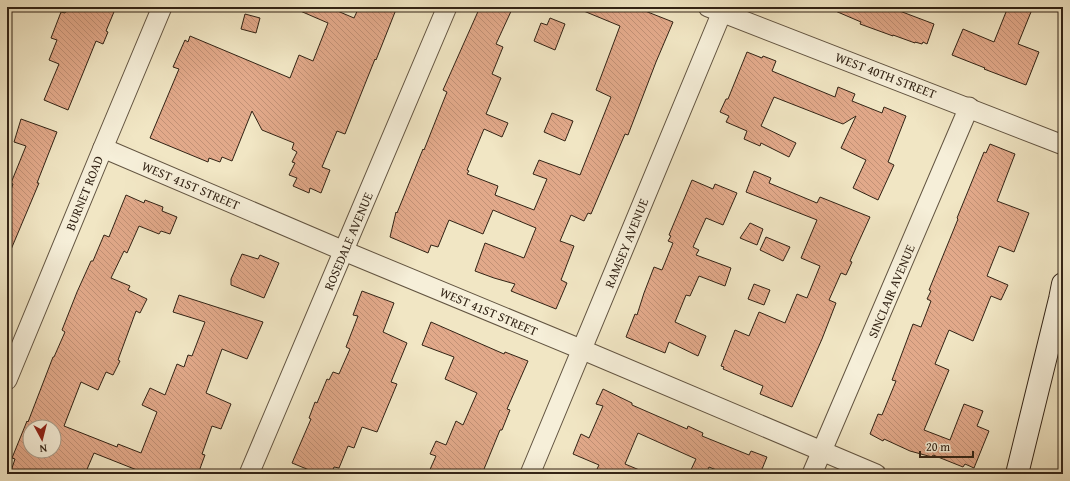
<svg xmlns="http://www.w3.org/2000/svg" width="1070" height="481" font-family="'Gentium Book Plus',serif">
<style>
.building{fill:url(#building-back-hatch);stroke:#322315;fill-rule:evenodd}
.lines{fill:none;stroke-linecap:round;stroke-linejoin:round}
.street-casing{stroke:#625441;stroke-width:21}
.secondary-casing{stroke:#322315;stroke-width:24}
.street{stroke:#f6efd9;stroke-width:19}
.secondary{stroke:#f6efd9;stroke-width:22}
.labels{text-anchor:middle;stroke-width:4;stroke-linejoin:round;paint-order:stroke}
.street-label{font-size:13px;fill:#322315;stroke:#f6efd9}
</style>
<defs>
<pattern id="building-back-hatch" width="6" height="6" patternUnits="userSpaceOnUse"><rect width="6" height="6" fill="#e2a98a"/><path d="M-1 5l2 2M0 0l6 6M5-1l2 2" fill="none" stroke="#c29176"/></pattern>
</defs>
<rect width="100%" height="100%" fill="#f1e6c4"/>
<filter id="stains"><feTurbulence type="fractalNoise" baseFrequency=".005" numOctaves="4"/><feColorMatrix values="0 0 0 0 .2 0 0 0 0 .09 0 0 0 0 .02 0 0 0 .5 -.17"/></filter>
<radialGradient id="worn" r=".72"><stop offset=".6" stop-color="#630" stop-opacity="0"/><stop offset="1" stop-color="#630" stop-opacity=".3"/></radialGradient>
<g class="building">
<path d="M68,7H116L106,31L108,32L103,44L96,41L68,110L44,100L59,64L49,60L57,40L51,38L61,12L65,13Z"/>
<path d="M291,7H328L354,18L359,7H397L376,60L375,59L345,134L337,131L322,167L330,170L321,193L310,188L309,193L293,186L297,178L289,175L295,163L292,162L297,152L292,149L294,143L262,130L252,111L232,161L222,157L220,162L209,158L208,162L150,138L179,69L173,67L185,40L188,42L190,36L290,78L299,55L313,61L328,23Z"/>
<path d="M480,7H513L496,44L503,47L492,74L501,78L486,114L508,123L502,137L484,129L467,170L469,171L467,174L498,186L495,195L534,210L547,179L533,174L539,160L580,175L611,97L596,90L620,26L574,7H635L673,22L656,62L628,135L625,134L591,214L588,213L584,221L571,215L560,241L574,246L561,280L567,283L556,309L511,291L515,284L494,278L475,271L485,243L524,258L536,228L493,210L483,234L449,220L438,247L431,245L428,253L390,237L396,212L397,213L423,149L424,150L447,92L443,90Z"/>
<path d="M826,7H899L897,10L934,24L927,44L923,42L922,44L915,42V43L893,35V36L860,24L861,22Z"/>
<path d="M1008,7H1033L1018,44L1039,52L1026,85L984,69L985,68L952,55L963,29L994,42Z"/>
<path d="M245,14L260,18L256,33L241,29Z"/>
<path d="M550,18L565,24L555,50L534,41L541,23L547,25Z"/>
<path d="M747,52L762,58L763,56L776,61L772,71L835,97L838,87L855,94L852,101L882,113L884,107L906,116L888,162L894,165L878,200L853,188L866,160L841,148L856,116L843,124L774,97L761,126L796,143L789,157L761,143L760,146L744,139L747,131L726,122L729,116L720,112L726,99H728Z"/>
<path d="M552,113L573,121L565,141L544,132Z"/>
<path d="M21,119L57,132L37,183H39L7,259V201L13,184L11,183L26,146L14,142Z"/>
<path d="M990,144L1015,154L997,201L1029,213L1014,252L999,246L987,276L1008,285L1001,300L991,296L973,341L949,330L935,364L949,370L924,430L950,440L964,404L983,411L977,426L989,431L974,468L965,464L963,467L933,455L932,457L910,451L884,439L883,441L870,434L878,414L882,415L896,381L892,380L913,324L921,327L931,301L927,299L931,291L929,290L958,219L957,218L984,152L986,153Z"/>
<path d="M754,171L771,178L769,183L817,203L820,197L870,217L850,261L852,262L846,275L841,273L829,300L836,303L822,339L792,407L760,394L763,386L723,369L724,367L721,366L735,330L749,336L759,312L785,323L797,294L807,298L820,266L801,258L817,220L746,192Z"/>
<path d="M692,180L713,189L715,184L737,193L723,225L706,218L693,247L699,250L696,255L731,268L725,286L699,276L690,296L686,295L675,322L706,336L698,356L669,342L665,353L626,337L635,314L637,315L644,293L654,267L662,270L673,243L668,241L671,236L669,235Z"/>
<path d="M126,195L144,203L145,200L163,207L162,211L177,217L170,234L161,231L159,234L139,226L127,253L124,251L111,278L130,286L128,290L147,299L140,313L136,311L118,360L120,361L113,375L106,372L98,390L81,382L64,426L117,447L118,444L141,453L157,412L142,405L150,388L165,395L177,364L184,367L188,355L192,356L205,322L173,312L179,295L263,322L247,359L222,349L206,393L231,404L221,429L212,426L202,454L205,455L198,474H147L94,453L85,474H10L15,459L12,458L27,421L28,422L53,357H54L65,332L62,330L77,292L91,261H93L104,235L109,237ZM30,427H54V451H30Z"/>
<path d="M750,223L763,229L757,245L740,238Z"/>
<path d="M766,237L790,247L783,261L760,250Z"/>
<path d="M242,254L258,259L260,255L279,263L264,298L231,285V279Z"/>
<path d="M754,284L770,290L764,305L748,299Z"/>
<path d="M362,291L394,303L383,332L407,343L391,382L397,384L377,432L362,427L354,448L348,446L339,468L334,467L331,474H319L292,463L311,419L309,418L315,402L317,403L327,379L329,380L333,372L339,374L350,349L346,347L358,316L353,315Z"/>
<path d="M431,322L504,354L505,352L528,361L507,409L510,410L502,430H500L482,474H428L436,456L430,454L436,441L446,445L456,421L463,425L477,393L445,379L454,357L422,345Z"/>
<path d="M603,389L632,403V405L687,429L688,426L703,433L702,436L749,455L751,451L767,457L760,474H726L709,467L706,474H689L696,459L638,433L625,464L649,474H608L597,469L599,465L573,454L581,434L589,438L603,406L596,404Z"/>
</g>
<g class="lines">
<defs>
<g id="street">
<path d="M708,7L1063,145"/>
<path d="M103,148L344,251L583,350L876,474"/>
<path d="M7,380L103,148L162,7"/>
<path d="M249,474L447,7"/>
<path d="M530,474L722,12"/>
<path d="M812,474L969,107"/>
</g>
<path id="secondary" d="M1017,474L1060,299L1063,284"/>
</defs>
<use href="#street" class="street-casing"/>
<use href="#secondary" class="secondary-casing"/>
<use href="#street" class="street"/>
<use href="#secondary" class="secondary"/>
</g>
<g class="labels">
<g class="street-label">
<text transform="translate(886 75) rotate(21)" y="5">WEST 40TH STREET</text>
<text transform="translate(191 185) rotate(23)" y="5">WEST 41ST STREET</text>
<text transform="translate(84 193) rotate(-68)" y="5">BURNET ROAD</text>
<text transform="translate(348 241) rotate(-67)" y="5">ROSEDALE AVENUE</text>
<text transform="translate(626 243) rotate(-68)" y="5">RAMSEY AVENUE</text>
<text transform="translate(891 291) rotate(-67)" y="5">SINCLAIR AVENUE</text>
<text transform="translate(489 311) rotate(23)" y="5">WEST 41ST STREET</text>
</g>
</g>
<rect width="1070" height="481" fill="none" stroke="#f1e6c4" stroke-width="24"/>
<rect x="8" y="8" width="1054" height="465" fill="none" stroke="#322315" stroke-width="2"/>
<rect x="12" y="12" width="1046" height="457" fill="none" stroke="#322315"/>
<g transform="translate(42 439) rotate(173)"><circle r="19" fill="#f6efd9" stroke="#a89d8b"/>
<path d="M0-3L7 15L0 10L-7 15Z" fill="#8f2418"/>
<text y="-6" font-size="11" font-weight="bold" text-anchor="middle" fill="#322315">N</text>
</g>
<path d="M920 451v6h53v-6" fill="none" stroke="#322315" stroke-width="2"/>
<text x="926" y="451" font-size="12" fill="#322315" stroke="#f6efd9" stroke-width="3" paint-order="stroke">20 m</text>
<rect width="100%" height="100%" filter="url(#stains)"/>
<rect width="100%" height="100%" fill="url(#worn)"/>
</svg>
